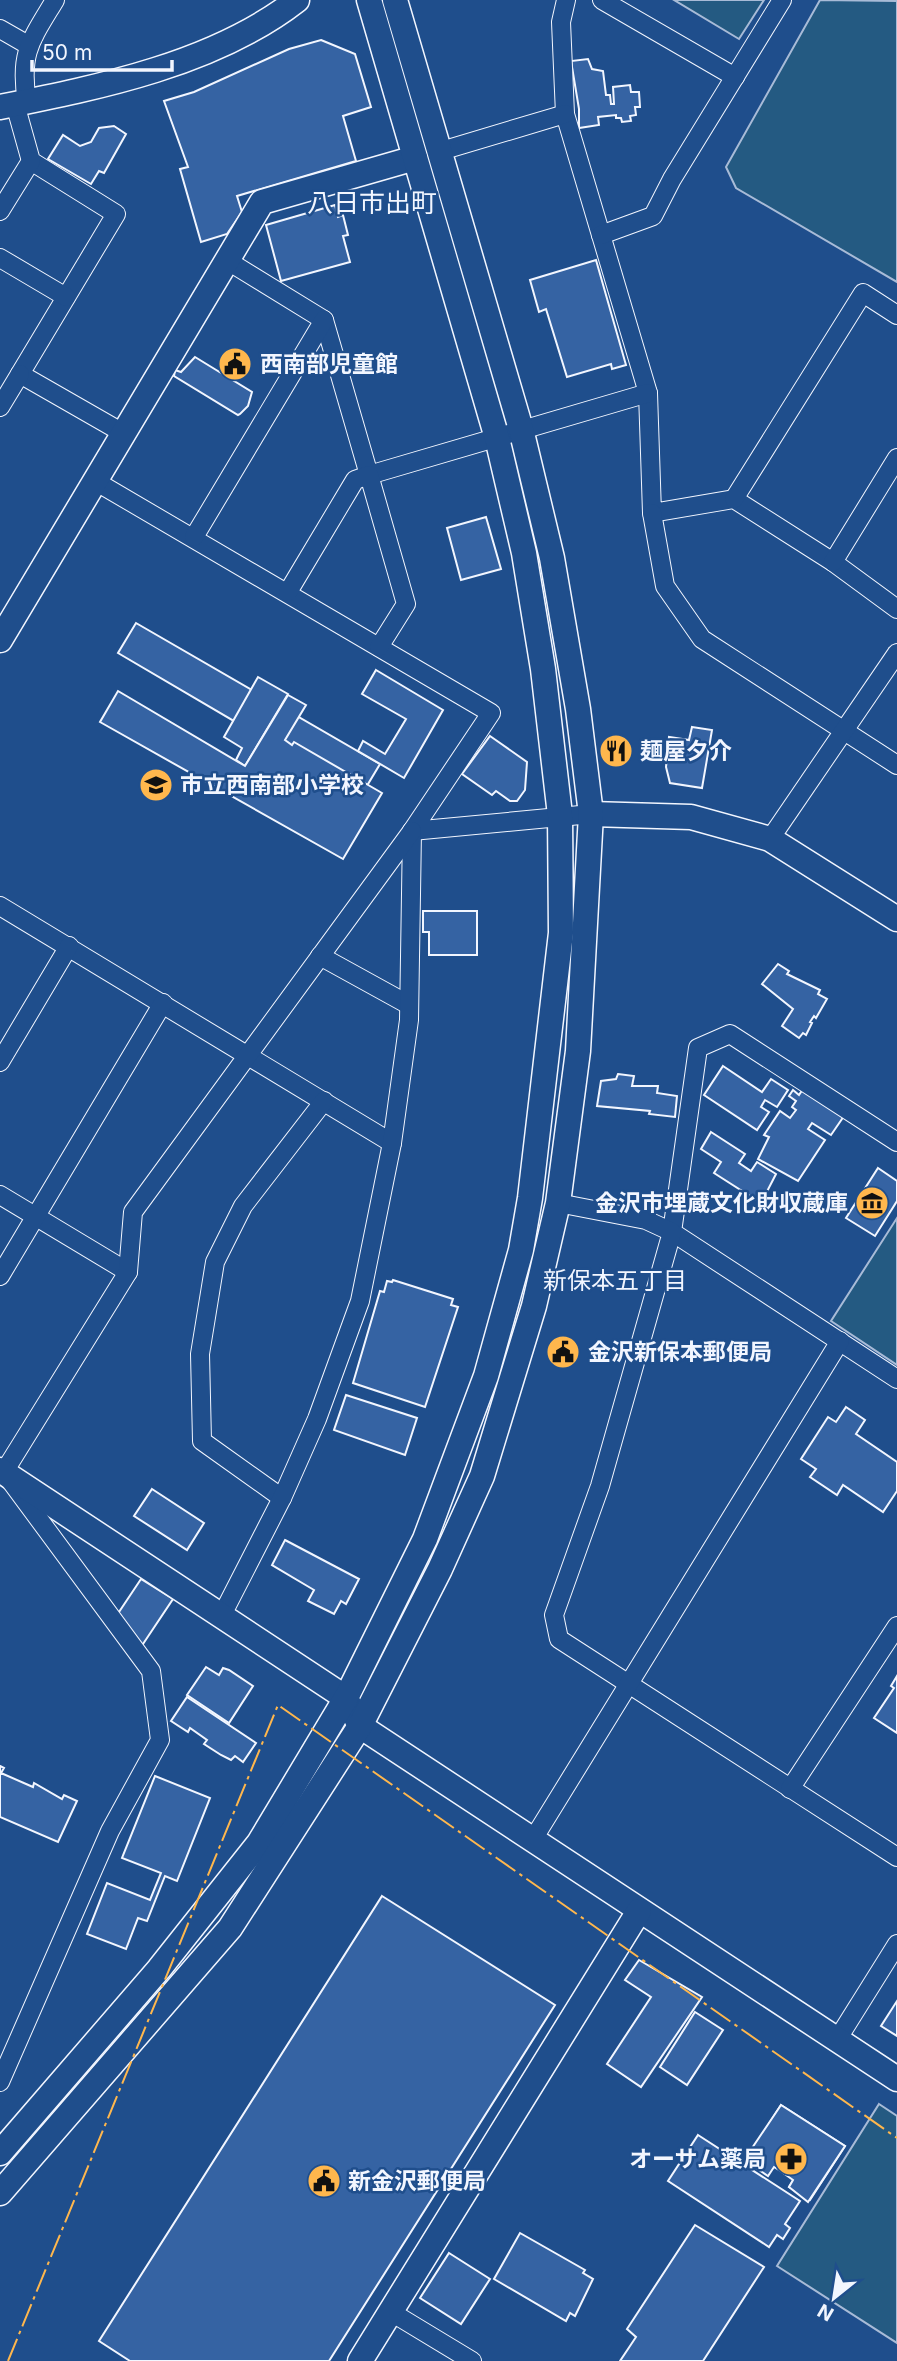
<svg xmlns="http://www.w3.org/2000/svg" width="897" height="2361" font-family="Inter,'Noto Sans JP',sans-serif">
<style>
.green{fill:#245a82;stroke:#a8bbd7;stroke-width:2}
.building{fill:#3563a3;stroke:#f2f6ff;stroke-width:2}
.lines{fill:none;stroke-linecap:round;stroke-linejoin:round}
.street-casing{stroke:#f2f6ff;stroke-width:20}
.secondary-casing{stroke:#f2f6ff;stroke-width:27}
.street{stroke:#1f4e8c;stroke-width:18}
.secondary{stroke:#1f4e8c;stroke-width:24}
.power{stroke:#ffb74d;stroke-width:2;stroke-dasharray:24 5 3.5 5;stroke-linecap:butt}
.labels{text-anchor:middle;stroke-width:5;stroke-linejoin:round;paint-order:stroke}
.poi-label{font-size:23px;font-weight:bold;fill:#f2f6ff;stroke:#1f4e8c;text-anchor:start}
.neighbourhood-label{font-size:24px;fill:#f2f6ff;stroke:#1f4e8c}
.quarter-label{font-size:26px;fill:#f2f6ff;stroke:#1f4e8c}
</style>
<rect width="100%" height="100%" fill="#1f4e8c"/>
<g class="green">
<path d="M674,0H764L739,39Z"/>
<path d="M820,0L897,1V282L736,188L726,167Z"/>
<path d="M897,1218V1365L831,1321Z"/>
<path d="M879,2104L897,2116V2343L777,2266Z"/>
</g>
<g class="building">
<path d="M321,40L355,54L371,107L343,116L356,161L237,196L242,212L227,234L201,242L180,169L188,167L164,101L194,92L289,49Z"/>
<path d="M588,59L592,69L603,71L606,95H610L611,104H614L613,87L630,85L631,92H639L640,107H635L636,115L630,116L631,121L622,122L621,118H616V115L598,117L599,125L579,128V109L571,61Z"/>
<path d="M114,126L126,134L104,173L99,171L91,184L48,159L63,135L80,146L91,142L99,128Z"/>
<path d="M335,205L338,217L343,215L348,235L343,236L350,262L281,281L266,225Z"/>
<path d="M596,260L626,365L612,369L611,364L567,377L546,309L539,312L530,280Z"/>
<path d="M195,357L252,392L248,406L240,414L238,415L174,376L175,370L181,372Z"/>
<path d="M486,517L501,569L461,580L447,528Z"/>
<path d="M136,623L380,764L359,799L338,786L332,795L307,780L314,768L118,653Z"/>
<path d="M376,670L443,710L404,778L358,751L363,741L385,754L406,719L362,694Z"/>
<path d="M258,677L288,694L245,766L236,760L242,748L224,737Z"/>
<path d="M118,691L245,766L288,695L306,705L285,740L292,745L294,742L382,793L343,859L100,722Z"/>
<path d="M692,727L712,730L702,788L670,783L666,767L669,737L689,740Z"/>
<path d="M490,736L527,762L525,790L517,801H510L496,791L492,795L462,774Z"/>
<path d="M423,911H477V955H429V932H423Z"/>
<path d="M778,964L789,971L787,974L820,990L818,994L827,999L816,1018L814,1016L810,1022L812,1023L806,1035L803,1033L799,1038L782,1026L793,1009L762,984Z"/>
<path d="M723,1066L762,1092L771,1079L788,1090L777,1107L765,1100L761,1107L769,1112L757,1130L704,1095Z"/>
<path d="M618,1074L634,1076L632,1086H658L657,1093L677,1096L675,1117L649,1114L650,1111L597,1106L601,1081L616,1079Z"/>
<path d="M803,1089L844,1116L831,1135L812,1123L808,1129L825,1140L798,1181L758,1159L769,1137L764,1135L780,1111L790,1118L796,1110L792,1107L796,1101L789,1096L793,1090L799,1095Z"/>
<path d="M711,1132L745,1154L739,1163L751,1171L757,1162L776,1174L761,1203L714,1173L721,1162L701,1149Z"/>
<path d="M878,1168L897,1181V1201L875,1236L846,1218Z"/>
<path d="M393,1280L453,1299L451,1305L458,1307L425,1407L353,1383L380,1291L384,1292L387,1281L392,1282Z"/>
<path d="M346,1395L417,1418L405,1455L334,1430Z"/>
<path d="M846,1407L865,1420L856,1434L897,1462V1491L883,1512L843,1485L837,1495L810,1477L816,1469L801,1459L828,1417L836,1422Z"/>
<path d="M152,1489L204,1523L187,1550L134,1516Z"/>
<path d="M285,1540L359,1579L346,1604L341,1601L334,1614L308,1601L314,1590L272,1565Z"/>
<path d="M141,1579L173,1599L139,1650L117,1615Z"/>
<path d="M206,1667L219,1675L223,1668L229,1670L253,1686L229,1723L187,1695Z"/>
<path d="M897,1676V1733L874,1718L894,1688L891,1686Z"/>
<path d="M187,1697L256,1743L243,1762L235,1756L231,1760L221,1755L204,1744L207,1740L190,1728L188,1732L171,1721Z"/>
<path d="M0,1766L4,1768L1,1773L33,1787L34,1783L62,1799L64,1795L77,1801L58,1842L0,1817Z"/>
<path d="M155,1776L210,1798L177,1881L165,1876L147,1921L138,1918L126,1949L87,1934L107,1883L150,1900L161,1873L122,1858Z"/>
<path d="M382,1896L555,2005L329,2361H130L99,2341Z"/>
<path d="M639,1960L702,1997L641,2087L607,2064L651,1997L625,1980Z"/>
<path d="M897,2001V2036L881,2026Z"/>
<path d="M695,2012L723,2030L687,2085L660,2067Z"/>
<path d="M781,2105L845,2146L810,2200L789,2187L794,2179L774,2166L768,2174L746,2160Z"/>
<path d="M781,2105L845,2146L808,2202L789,2187L793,2180L779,2170L774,2167L768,2176L744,2160Z"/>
<path d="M698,2135L800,2201L785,2224L790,2228L783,2239L777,2235L769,2247L668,2181Z"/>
<path d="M695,2225L764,2267L703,2361H620L636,2337L627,2329Z"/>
<path d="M520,2233L585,2270L583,2273L593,2279L575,2316L570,2313L566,2321L494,2279Z"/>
<path d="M449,2253L490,2279L461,2324L420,2298Z"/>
</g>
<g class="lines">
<defs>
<g id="street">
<path d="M566,0L561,22L565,114L648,393L652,513L734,499L833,562L897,609"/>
<path d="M602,0L735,77"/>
<path d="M0,29L28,45"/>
<path d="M27,102C19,53 31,40 55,0"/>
<path d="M15,104L31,161L116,214L20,374L123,433"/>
<path d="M441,151L565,114"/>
<path d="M0,211L31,161"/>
<path d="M601,235L653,216L672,179L782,0"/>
<path d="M0,258L66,297"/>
<path d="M228,261L324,320L369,475L648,393"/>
<path d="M0,407L20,374"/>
<path d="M95,481L491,713L412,831L591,814"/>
<path d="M734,499L863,293L897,315"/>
<path d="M652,513L665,586L702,639L897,765"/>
<path d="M194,537L324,320"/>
<path d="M833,562L897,458"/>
<path d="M288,592L355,480L369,475L406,604L379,647"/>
<path d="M770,839L897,653"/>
<path d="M0,906L392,1143"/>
<path d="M320,956L409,1005"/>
<path d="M0,1062L69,946"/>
<path d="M897,1142L730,1034L698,1048L672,1232L897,1379"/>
<path d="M0,1195L128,1272"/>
<path d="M558,1203L646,1220L672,1232L600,1486L554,1615L559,1639L897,1857"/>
<path d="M0,1276L163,1003"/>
<path d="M282,1498L202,1441L200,1354L215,1262L243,1206L324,1101"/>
<path d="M222,1615L282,1498L317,1419L360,1301L392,1143L409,1020L412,831"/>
<path d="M790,1789L897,1626"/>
<path d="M532,1841L840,1341"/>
<path d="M837,2040L897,1944"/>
<path d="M0,2082L110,1831L160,1740L151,1671L4,1472L128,1272L133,1212L412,831"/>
<path d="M391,2312L472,2361"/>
</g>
<g id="secondary">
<path d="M0,107C100,87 215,64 297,0"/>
<path d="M0,640L262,202L415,158"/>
<path d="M591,814L691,817L770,839L897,919"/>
<path d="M0,1470L346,1698L360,1726L897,2079"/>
<path d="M0,2153L159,1969L259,1843L346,1698L425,1539L486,1376L521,1250L530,1198L561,933L560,815L543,669L524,553L497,438L369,0"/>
<path d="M0,2193L230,1928L360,1726L440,1569L482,1476L534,1306L558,1203L578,1051L591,814L578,709L552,558L521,429L395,0"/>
<path d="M360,2361L639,1911"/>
</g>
</defs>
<use href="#street" class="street-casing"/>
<use href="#secondary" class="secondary-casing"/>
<use href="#street" class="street"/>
<use href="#secondary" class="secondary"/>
<path class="power" d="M8,2361L278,1705L897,2138"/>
</g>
<defs>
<symbol id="civic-disc" viewBox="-11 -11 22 22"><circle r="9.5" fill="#ffb74d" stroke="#1f4e8c"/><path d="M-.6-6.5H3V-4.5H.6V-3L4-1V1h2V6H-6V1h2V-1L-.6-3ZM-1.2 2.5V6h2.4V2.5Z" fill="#111"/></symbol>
<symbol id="restaurant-disc" viewBox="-11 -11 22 22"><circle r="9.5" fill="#ffb74d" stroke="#1f4e8c"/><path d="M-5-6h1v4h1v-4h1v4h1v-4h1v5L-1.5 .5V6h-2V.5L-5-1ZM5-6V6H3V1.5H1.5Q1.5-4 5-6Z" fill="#111"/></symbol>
<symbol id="school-disc" viewBox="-11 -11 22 22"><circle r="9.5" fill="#ffb74d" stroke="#1f4e8c"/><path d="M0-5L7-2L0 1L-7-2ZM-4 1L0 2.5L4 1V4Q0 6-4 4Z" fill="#111"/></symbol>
<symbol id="museum-disc" viewBox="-11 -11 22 22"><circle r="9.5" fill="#ffb74d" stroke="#1f4e8c"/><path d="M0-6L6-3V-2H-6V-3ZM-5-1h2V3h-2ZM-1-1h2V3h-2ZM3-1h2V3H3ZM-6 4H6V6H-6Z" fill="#111"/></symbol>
<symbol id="pharmacy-disc" viewBox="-11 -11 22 22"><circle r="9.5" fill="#ffb74d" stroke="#1f4e8c"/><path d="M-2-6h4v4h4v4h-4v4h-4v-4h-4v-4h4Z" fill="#111"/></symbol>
</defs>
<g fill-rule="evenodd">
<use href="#civic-disc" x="216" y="345" width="38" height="38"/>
<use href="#restaurant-disc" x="597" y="732" width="38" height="38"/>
<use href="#school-disc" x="137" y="766" width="38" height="38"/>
<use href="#museum-disc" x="853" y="1184" width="38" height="38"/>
<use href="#civic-disc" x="544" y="1333" width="38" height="38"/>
<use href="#pharmacy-disc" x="772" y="2140" width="38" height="38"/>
<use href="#civic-disc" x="305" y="2162" width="38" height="38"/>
</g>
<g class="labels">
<g class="poi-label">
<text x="260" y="372">西南部児童館</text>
<text x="640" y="759">麺屋夕介</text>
<text x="180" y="793">市立西南部小学校</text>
<text x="848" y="1211" text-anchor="end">金沢市埋蔵文化財収蔵庫</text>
<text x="588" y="1360">金沢新保本郵便局</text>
<text x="766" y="2167" text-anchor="end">オーサム薬局</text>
<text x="348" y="2189">新金沢郵便局</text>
</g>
<g class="neighbourhood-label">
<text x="615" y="1289">新保本五丁目</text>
</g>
<g class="quarter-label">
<text x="372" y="212">八日市出町</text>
</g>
</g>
<g transform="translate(834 2298) rotate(210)" stroke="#1f4e8c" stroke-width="5" paint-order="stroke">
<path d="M0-5L12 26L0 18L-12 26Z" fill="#f2f6ff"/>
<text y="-10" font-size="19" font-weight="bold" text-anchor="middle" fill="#f2f6ff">N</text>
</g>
<path d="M32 60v10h140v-10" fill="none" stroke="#f2f6ff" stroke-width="3.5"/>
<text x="42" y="60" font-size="21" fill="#f2f6ff" stroke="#1f4e8c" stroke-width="5" paint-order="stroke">50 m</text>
</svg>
